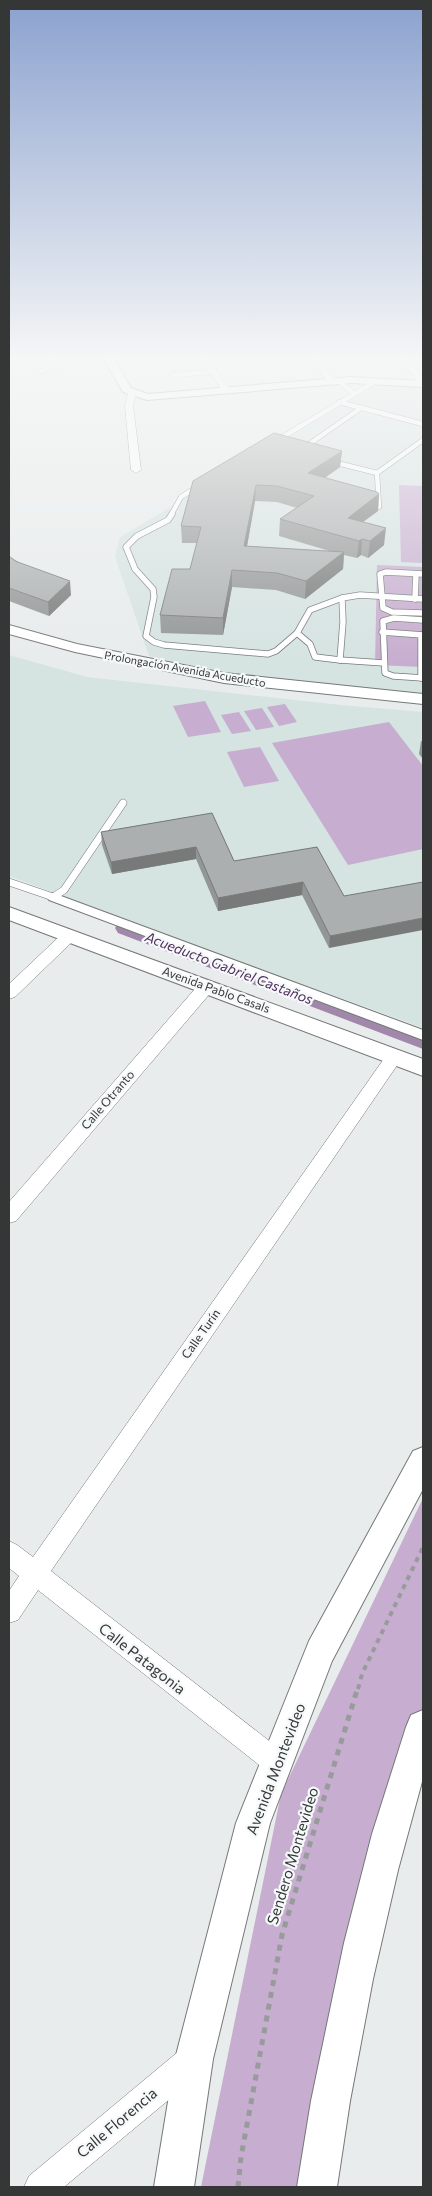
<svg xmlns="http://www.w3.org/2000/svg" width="432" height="2196" font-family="Commissioner,sans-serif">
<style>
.built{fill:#d5e3e1}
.green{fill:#c7adcf}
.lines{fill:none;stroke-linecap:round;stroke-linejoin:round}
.canal{fill:#a187a9;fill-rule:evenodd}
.service-far2-casing{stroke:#757978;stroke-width:5.5}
.service-far1-casing{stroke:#757978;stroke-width:7}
.service-casing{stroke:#757978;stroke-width:8}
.pedestrian-casing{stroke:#757978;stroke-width:2}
.minor-casing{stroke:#757978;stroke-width:1}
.tertiary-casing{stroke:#757978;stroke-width:2}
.path-far1{stroke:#989b9b;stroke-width:4;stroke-dasharray:5 5;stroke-linecap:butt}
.path{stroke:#989b9b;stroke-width:5;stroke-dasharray:6 6;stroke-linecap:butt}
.service-far2{stroke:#fff;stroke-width:4.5}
.service-far1{stroke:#fff;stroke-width:5.5}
.service{stroke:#fff;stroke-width:7}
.pedestrian{fill:#fff;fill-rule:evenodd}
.minor{fill:#fff;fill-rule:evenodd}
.tertiary{fill:#fff;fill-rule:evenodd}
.wall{fill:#939696;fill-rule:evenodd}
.shaded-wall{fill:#787a7a}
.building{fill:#abafaf;stroke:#787a7a}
.labels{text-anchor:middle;stroke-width:4.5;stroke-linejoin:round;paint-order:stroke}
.far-street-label{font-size:11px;fill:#353736;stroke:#f5f9f9}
.street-label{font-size:12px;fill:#353736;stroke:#f5f9f9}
.water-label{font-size:14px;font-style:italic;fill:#522f5d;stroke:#f5f9f9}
.near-street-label{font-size:15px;fill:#353736;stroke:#f5f9f9}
</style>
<rect width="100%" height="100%" fill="#e8ecec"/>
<g class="built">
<path d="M374,386H423V695L252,679L149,656L115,557L120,537Z"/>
<path d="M9,655L87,677L341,705L423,712V1028L9,876Z"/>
</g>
<g class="green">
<path d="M399,485L423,486V563L401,562Z"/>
<path d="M377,565L423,567V667L375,665Z"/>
<path d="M205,701L221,732L188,737L173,706Z"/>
<path d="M285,704L297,722L279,726L267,707Z"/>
<path d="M262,708L274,727L256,730L244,711Z"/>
<path d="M239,712L251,731L232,734L221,715Z"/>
<path d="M389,722L423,766V849L348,865L272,743Z"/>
<path d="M260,747L279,781L244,787L227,752Z"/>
<path d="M423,1498V1709L373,1857L326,2058L309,2187H201L281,1794Z"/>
</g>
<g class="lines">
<path class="canal" d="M125,921L423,1033V1049L118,933L115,928L118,923Z"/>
<defs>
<g id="service-far2">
<path d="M173,375L214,372"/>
<path d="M339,381L353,393"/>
<path d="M339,402L423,424"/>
<path d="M276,441L376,381"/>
<path d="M302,449L361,408"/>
<path d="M329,461L377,473L423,440"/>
<path d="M377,473L379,507"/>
<path d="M171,515L181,497L200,485"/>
</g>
<g id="service-far1">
<path d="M172,514L168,520L137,536L126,547L135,569L153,589L154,597L146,636L154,642L164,645L268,654L276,651L297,633"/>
<path d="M423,574L386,572L380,574L383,608L392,612L423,613"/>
<path d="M415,599L416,574"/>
<path d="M423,620L394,618L383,621L385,673L393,676L423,678"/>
<path d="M382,632L423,635"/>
<path d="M421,635V678"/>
<path d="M340,660L315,657L310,644L297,633L310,610L342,598"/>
<path d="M384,663L340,660L343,622L342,598L360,595L423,599"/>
</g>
<path id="service" d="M9,882L53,897L64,890L123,803"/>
<path id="pedestrian" d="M53,893L423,1030V1040L49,900L47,897Z"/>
<g id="minor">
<path d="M50,356H61L58,358L69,364L38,374V370L58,364L48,360Z"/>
<path d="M199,356H207L231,391L230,393H224Z"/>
<path d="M310,356H318L335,381L334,383H328Z"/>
<path d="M398,356H406L423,378V385H420Z"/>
<path d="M132,390L136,393L133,406L141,470L136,473L131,470L125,406L128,393Z"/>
<path d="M69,931L74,932L77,936L74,940L15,997L9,999V984L64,932Z"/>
<path d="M207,980L213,982L215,986L213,990L16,1221L9,1223V1202L201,982Z"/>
<path d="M394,1051L400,1053L402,1057L400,1061L51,1571L286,1754L290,1763L286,1772L277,1776L268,1772L38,1590L18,1620L9,1623V1591L19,1576L9,1568V1541L17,1545L33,1557L388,1053Z"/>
<path d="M190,2047L201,2051L205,2062L201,2073L64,2187H24L29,2176L179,2051Z"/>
</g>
<g id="tertiary">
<path d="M102,356H112L131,388L148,394L351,377L423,381V387L351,383L147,400L123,392Z"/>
<path d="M9,625L77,644L224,673L423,694V704L224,683L75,652L9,634Z"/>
<path d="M9,907L423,1059V1076L9,920Z"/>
<path d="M423,1447V1489L332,1661L270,1823L213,2059L194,2187H154L175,2059L236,1823L309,1641L413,1451Z"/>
<path d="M423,1710V1778L398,1870L373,1979L350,2101L337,2187H297L311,2101L344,1943L372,1834L406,1727L411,1715Z"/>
</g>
</defs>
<use href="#service-far2" class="service-far2-casing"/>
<use href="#service-far1" class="service-far1-casing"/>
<use href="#service" class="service-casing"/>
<use href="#pedestrian" class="pedestrian-casing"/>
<use href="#minor" class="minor-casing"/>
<use href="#tertiary" class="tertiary-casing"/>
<path class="path-far1" d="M358,1689L362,1674L423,1547"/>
<path class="path" d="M238,2187L241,2157L282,1935L358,1687"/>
<use href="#service-far2" class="service-far2"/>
<use href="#service-far1" class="service-far1"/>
<use href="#service" class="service"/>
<use href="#pedestrian" class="pedestrian"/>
<use href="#minor" class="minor"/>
<use href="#tertiary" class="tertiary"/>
</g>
<g class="wall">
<path d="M342,451L340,467L325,478L379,494L378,511L363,522L384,545L368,558L361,555L357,558L344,555L343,569L305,599L276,590L232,587L223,635L161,633L160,615L190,569L197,543H182L181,526L193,481ZM255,501L277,502L297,508L280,519L279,536L333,552L247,546Z"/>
<path d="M9,556L71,595L49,616L9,601Z"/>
<path d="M421,741H423V759L419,754Z"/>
<path d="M212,813L234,861L317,847L344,896L329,948L302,895L218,911L196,859L112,874L102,845L101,832Z"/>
</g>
<g class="shaded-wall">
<path d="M342,451L340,467L307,490L308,473Z"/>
<path d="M256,485L255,501L244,563V546Z"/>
<path d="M379,494L378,511L346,534L348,518Z"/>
<path d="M386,528L384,545L368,558L370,541Z"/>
<path d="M362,539L361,555L357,558L359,541Z"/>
<path d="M344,552L343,569L305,599L306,581Z"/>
<path d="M232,570V587L223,635V618Z"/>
<path d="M70,581L71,595L49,616L48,602Z"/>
<path d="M196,847V859L112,874L111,862Z"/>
<path d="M303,882L302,895L218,911V898Z"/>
<path d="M423,918V930L329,948L330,936Z"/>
</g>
<g class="building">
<path d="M274,433L342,451L308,473L377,492L379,494L348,518L386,528L370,541L362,539L359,541L280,519L314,496L277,486L256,485L244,546L344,552L306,581L277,573L232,570L223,618L160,615L172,569H190L201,527L181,526L193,481Z"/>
<path d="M9,556L15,561L70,581L48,602L9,588Z"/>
<path d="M212,813L234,861L317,847L344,896L423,882V918L330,936L303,882L218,898L196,847L111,862L101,832Z"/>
</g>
<linearGradient id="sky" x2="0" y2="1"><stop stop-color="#8ba2cf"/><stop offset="0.54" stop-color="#f5f6f6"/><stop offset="1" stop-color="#f5f6f6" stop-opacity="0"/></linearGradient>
<rect width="432" height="663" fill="url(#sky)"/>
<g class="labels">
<g class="far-street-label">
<text transform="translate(185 669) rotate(10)" y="4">Prolongación Avenida Acueducto</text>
</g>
<g class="street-label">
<text transform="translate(216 990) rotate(20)" y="4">Avenida Pablo Casals</text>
<text transform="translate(108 1100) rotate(-49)" y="4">Calle Otranto</text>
<text transform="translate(201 1334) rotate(-55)" y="4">Calle Turín</text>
</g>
<g class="water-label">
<text transform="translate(229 968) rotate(21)" y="5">Acueducto Gabriel Castaños</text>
</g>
<g class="near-street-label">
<text transform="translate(142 1659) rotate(38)" y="5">Calle Patagonia</text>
<text transform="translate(276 1769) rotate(-69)" y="5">Avenida Montevideo</text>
<text transform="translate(293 1856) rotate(-73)" y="5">Sendero Montevideo</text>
<text transform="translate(117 2123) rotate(-40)" y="5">Calle Florencia</text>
</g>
</g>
<rect width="432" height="2196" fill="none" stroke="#353736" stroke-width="20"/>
</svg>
